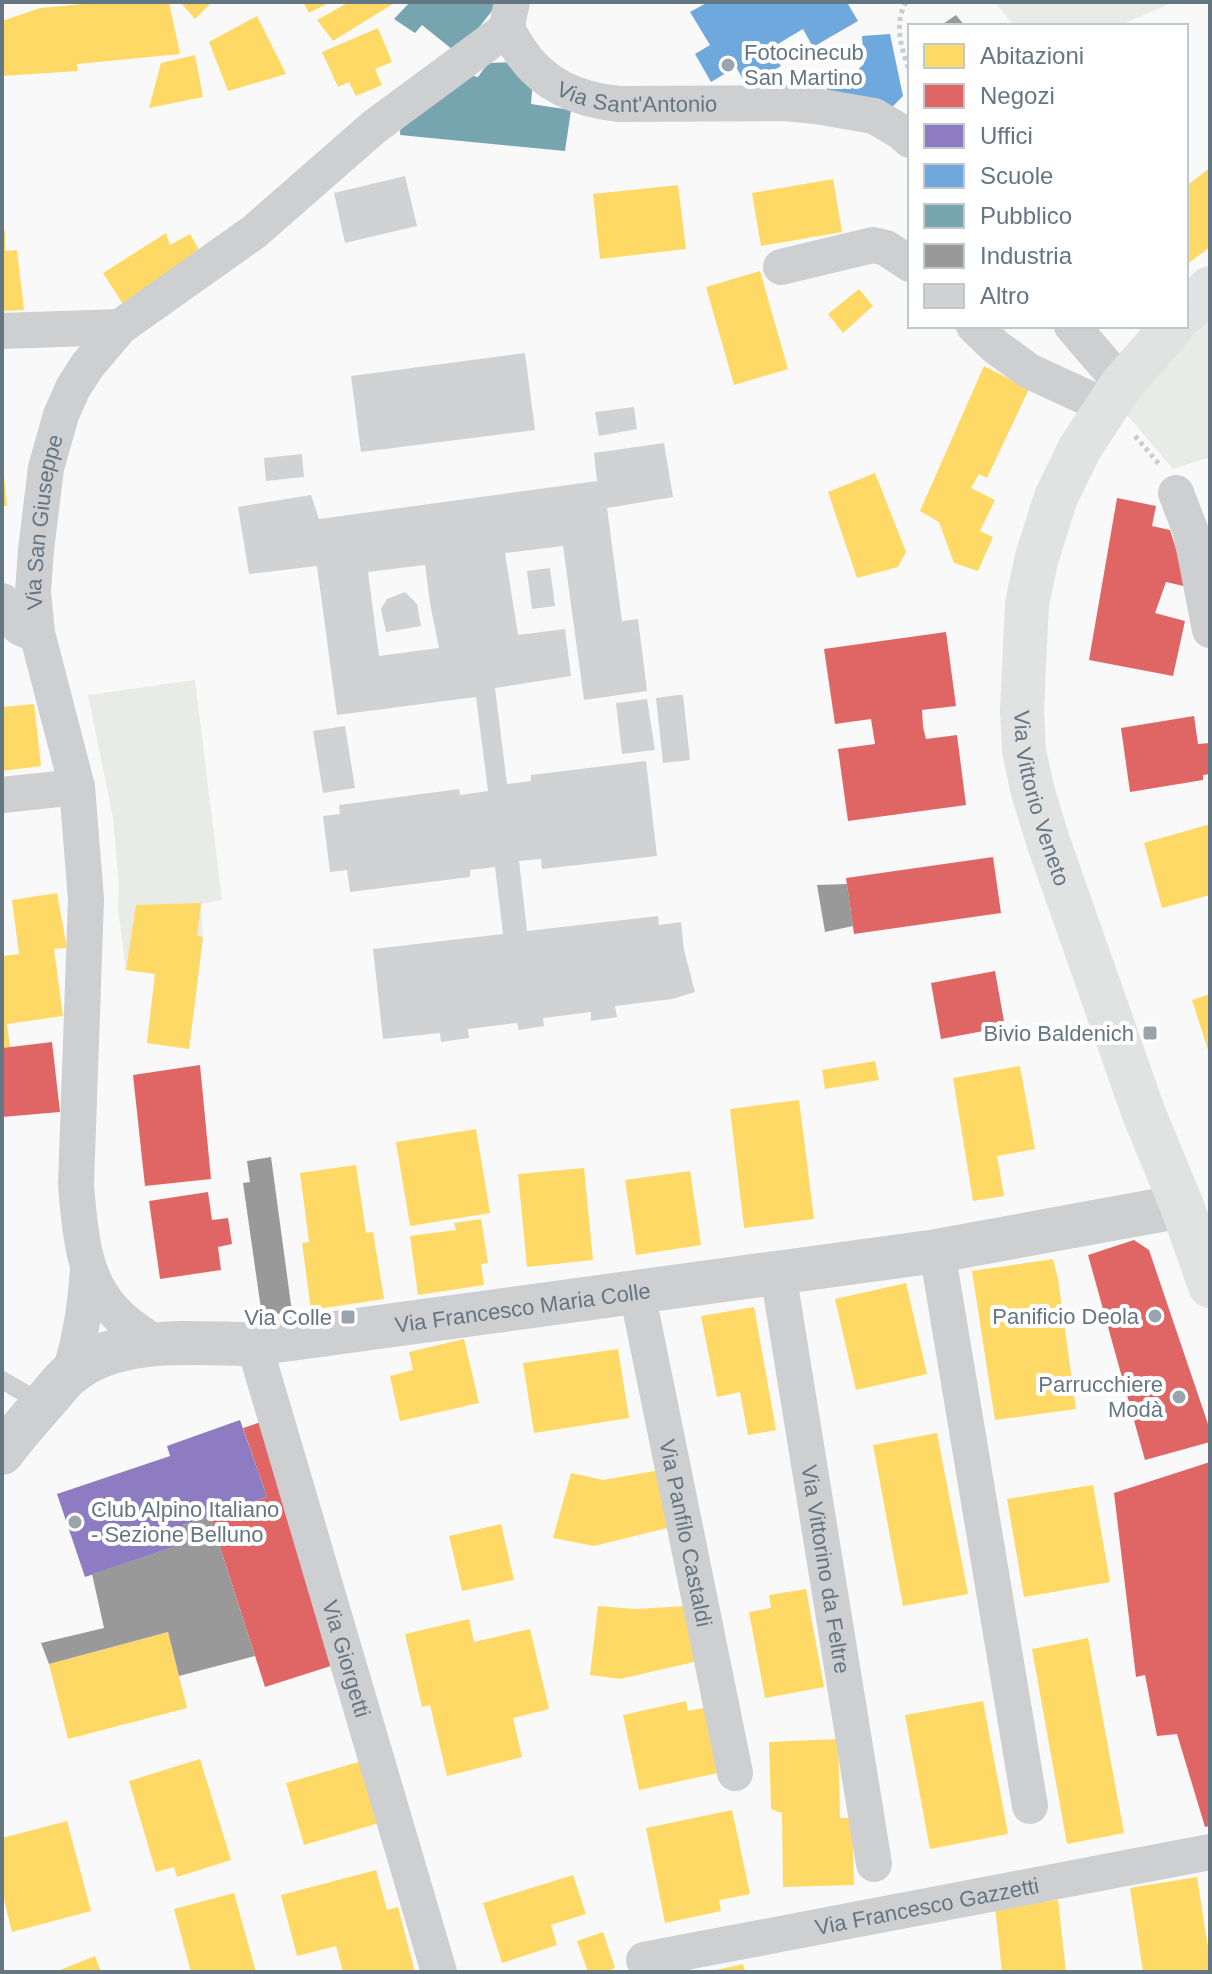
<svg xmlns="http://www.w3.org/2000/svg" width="1212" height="1974" font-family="Helvetica,sans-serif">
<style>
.green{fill:#e8ebe6}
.homes{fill:#ffd966}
.shops{fill:#e06666}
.offices{fill:#8e7cc3}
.schools{fill:#6fa8dc}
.public{fill:#76a5af}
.industry{fill:#999}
.building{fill:#d0d2d3;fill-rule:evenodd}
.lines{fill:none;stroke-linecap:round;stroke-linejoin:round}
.path{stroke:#cbcccd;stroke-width:5;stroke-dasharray:4 4;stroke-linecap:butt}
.service{stroke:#cecfd0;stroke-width:18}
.minor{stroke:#cecfd0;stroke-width:36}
.tertiary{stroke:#cecfd0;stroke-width:44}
.secondary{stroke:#e1e2e2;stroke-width:44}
.poi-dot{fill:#99a4ac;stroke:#fff;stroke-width:3}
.labels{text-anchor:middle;stroke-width:8;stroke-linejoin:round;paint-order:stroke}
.poi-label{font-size:22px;fill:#657683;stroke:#fff;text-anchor:end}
.street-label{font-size:22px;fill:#657683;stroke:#fff}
</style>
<rect width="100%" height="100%" fill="#f9f9f9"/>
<g class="green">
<path d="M995,2H1173L1119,26H1014Z"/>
<path d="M1210,264V457L1173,469L1099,382Z"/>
<path d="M195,680L222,900L201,904L203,937L189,1049L147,1043L155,974L126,970L118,908L119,884L113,818L88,695Z"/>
</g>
<g class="homes">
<path d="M104,2H169L180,54L77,64L78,71L2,76V21L40,8Z"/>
<path d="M180,2H212L195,19Z"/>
<path d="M303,2H330L309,13Z"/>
<path d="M349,2H396L333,41L317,20Z"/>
<path d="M257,16L286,74L228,91L209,42Z"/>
<path d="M378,28L392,62L375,69L382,85L356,96L349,82L338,87L322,52Z"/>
<path d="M195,55L203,97L149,108L161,63Z"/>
<path d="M1210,168V247L1186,265V186Z"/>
<path d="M833,179L842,232L761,246L752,193Z"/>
<path d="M678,185L686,249L600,259L593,194Z"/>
<path d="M2,231H5V251L17,250L24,310L2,311Z"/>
<path d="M166,233L170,245L190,234L206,262L128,312L103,273Z"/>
<path d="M760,271L788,369L734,385L706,287Z"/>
<path d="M859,289L873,306L843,333L828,314Z"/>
<path d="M984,366L1029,389L987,478L979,474L971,488L995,500L980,531L993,537L978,571L954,563L939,522L920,511Z"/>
<path d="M875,473L906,552L898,567L857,578L828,492Z"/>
<path d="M2,477H4L7,506H2Z"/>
<path d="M34,704L41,766L2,771V707Z"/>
<path d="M1210,824V895L1162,908L1144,843Z"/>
<path d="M57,893L67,948L54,949L63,1016L7,1024L10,1047L2,1048V956L19,954L12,900Z"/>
<path d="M201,903L197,936L203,937L189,1049L147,1043L155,974L126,970L136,905Z"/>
<path d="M1210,994V1053H1209L1192,1000Z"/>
<path d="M875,1061L879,1080L825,1089L822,1070Z"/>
<path d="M1020,1066L1035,1149L997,1156L1004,1196L973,1201L953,1078Z"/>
<path d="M799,1100L814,1219L744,1228L730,1109Z"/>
<path d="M476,1129L490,1213L410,1226L396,1142Z"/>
<path d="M356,1165L366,1233L373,1232L384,1299L311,1310L302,1243L309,1242L300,1173Z"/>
<path d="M584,1168L593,1260L527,1267L518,1174Z"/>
<path d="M690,1171L701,1245L636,1255L625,1180Z"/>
<path d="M481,1219L488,1263L481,1264L484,1285L418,1295L410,1236L456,1230L454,1223Z"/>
<path d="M1053,1259L1058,1279L1076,1409L995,1420L972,1271Z"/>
<path d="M906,1283L927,1374L856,1390L835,1299Z"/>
<path d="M754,1307L776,1430L748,1435L740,1392L717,1397L701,1316Z"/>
<path d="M464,1339L479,1403L400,1421L390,1376L413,1370L409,1352Z"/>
<path d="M618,1349L629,1418L534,1433L523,1363Z"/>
<path d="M937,1433L968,1594L903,1606L873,1445Z"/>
<path d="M660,1470L671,1527L594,1546L553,1538L571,1473L603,1480Z"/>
<path d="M1093,1485L1110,1582L1024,1597L1007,1499Z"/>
<path d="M501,1524L514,1580L462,1591L449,1536Z"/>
<path d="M806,1589L824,1687L765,1698L749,1612L771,1608L769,1595Z"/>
<path d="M598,1606L635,1609L687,1606L698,1661L620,1679L590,1675Z"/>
<path d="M469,1619L474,1642L530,1629L549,1709L513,1718L522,1757L447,1776L430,1705L422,1707L405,1634Z"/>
<path d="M168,1632L187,1708L68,1739L49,1664Z"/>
<path d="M1088,1638L1124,1833L1067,1844L1032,1649Z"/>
<path d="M686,1701L688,1711L704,1708L718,1773L639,1790L623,1715Z"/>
<path d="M983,1701L1008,1834L930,1849L905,1715Z"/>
<path d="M838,1739L840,1818H852L854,1885L783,1887L782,1813L771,1809L769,1742Z"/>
<path d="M200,1759L231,1860L177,1877L174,1867L156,1872L129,1781Z"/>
<path d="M362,1761L379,1823L304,1845L286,1783Z"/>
<path d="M732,1810L750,1894L719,1900L721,1911L665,1923L646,1828Z"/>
<path d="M67,1821L91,1911L12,1932L2,1892V1838Z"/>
<path d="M376,1870L387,1910L398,1907L415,1972H343L336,1946L297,1956L281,1895Z"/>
<path d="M573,1875L586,1914L551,1925L557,1945L502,1963L483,1903Z"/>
<path d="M1197,1877L1210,1960V1972H1143L1130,1888Z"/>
<path d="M234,1893L256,1972H191L174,1909Z"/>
<path d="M1058,1900L1066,1972H1002L995,1907Z"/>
<path d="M603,1932L615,1968L605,1972H588L577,1941Z"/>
<path d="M95,1956L101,1972H55Z"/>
<path d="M743,1964L745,1972H712V1971Z"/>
</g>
<g class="shops">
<path d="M1117,498L1156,506L1152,526L1170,530L1188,587L1166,582L1155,613L1185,621L1173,676L1089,660Z"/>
<path d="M946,632L956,706L922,710L923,727L926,739L957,735L966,805L848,821L838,749L875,744L871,719L835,724L824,649Z"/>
<path d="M1194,716L1198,744L1210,743V774L1203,775V780L1130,792L1121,728Z"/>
<path d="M993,857L1001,913L854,934L846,878Z"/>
<path d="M995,971L1005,1027L941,1039L931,983Z"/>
<path d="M52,1042L60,1112L2,1117V1048Z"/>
<path d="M200,1065L211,1179L145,1186L133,1075Z"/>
<path d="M208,1192L212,1220L228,1218L232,1244L218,1247L221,1270L160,1279L149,1201Z"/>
<path d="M1134,1240L1149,1250L1210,1430V1442L1145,1460L1088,1255Z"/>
<path d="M264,1421L337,1664L265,1687L210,1516L267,1497L243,1428Z"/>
<path d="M1210,1462V1826L1205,1827L1177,1734L1157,1736L1145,1675L1136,1677L1114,1493Z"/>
</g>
<path class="offices" d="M240,1420L267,1497L183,1525L188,1542L85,1577L57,1494L170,1456L167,1446Z"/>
<g class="schools">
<path d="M708,2H851L848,4L858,21L813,47L803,29L771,48L781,66L747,86L736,67L711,82L695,54L710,45L690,12Z"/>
<path d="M890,34L903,96L890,109L827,97L828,71L853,74L864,64L862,36Z"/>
</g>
<g class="public">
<path d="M410,2H499L458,54L422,25L415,33L394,19Z"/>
<path d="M520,62L533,79L531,104L571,110L565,151L400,135L401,116L459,73L478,77L488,63Z"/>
</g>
<g class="industry">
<path d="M956,15L965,26H940Z"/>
<path d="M847,884L853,926L825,932L817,885Z"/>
<path d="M271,1157L292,1312L262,1316L243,1183L250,1182L247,1161Z"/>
<path d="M210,1516L255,1656L179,1676L168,1632L49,1664L41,1643L104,1628L92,1574L188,1542L183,1525Z"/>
</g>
<g class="building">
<path d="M405,176L417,226L345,243L334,193Z"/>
<path d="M525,353L535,430L361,452L351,376Z"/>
<path d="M634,407L637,429L599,436L595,412Z"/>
<path d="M664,443L673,497L607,508L622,621L638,619L647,691L584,700L563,546L505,553L518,635L565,629L571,676L495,688L507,784L531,781V775L646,761L657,856L542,869L541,859L519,861L527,931L658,916L659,925L681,922L684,950L695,992L672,999L615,1006L617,1017L591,1021V1012L543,1018L544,1026L519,1030L517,1023L468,1029L469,1038L441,1042L440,1033L383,1039L373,949L503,934L495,867L470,870V877L350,892L347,870L330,872L323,816L340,814L339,805L459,789L460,795L488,791L476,697L337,715L317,566L249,574L238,507L311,495L319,519L597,481L594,453ZM425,565L430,603L439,648L379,656L368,572Z"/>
<path d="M302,454L304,477L266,481L264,458Z"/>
<path d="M550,568L555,606L532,609L527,571Z"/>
<path d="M405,592L417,604L421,626L386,632L381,609L387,599Z"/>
<path d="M678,695H683L690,760L663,763L656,698Z"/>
<path d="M647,699L655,750L622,754L616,703Z"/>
<path d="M345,726L355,788L323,793L313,731Z"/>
</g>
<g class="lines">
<g class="path">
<path d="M906,2C893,26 902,49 910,73"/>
<path d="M1135,436L1160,465"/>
</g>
<path class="service" d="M2,1380L43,1404"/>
<g class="minor">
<path id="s1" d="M512,2C511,9 507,19 508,27C509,34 515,43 519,49C542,85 577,100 619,104L786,103L816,106L874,116L901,132L910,140"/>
<path d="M781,267L873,245L886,248L910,264"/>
<path d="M974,326L996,347L1029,371L1107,407"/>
<path d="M1072,326L1122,384"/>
<path d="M2,331L120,327"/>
<path d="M1176,493L1191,532L1210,630"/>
<path d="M2,601C10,619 17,631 37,633"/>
<path d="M2,795L77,787"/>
<path d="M937,1251L1030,1806"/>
<path id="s2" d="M778,1273L874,1864"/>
<path id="s3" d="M637,1292L735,1773"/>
<path id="s4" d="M155,1343C141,1333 127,1325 116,1313C82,1279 80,1230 76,1185L86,899L77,787L37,633L33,592L36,550L46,468L61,415L73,388L87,366L120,327L254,232L374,127L508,28"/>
<path id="s5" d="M254,1344L439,1972"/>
<path d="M70,1373C81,1337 85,1308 88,1270"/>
<path id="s6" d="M644,1960L1210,1852"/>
</g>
<path class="tertiary" id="s7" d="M2,1453C17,1433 33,1415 49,1397C56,1389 62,1380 70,1374C117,1334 196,1344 254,1344L937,1251L1182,1206"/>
<g class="secondary">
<path d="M1186,312L1210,288"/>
<path id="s8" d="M1173,326L1122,384L1080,448L1056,497L1037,557L1027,604L1022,710L1024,751L1033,792L1048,841L1144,1114L1182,1206L1210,1286"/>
</g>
</g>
<g class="poi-dot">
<circle cx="728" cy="65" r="8"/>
<rect x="1142" y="1025" width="16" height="16" rx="4"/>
<circle cx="1155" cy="1316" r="8"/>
<rect x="340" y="1309" width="16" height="16" rx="4"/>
<circle cx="1179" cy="1397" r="8"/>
<circle cx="75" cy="1522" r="8"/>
</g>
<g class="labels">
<g class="poi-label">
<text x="744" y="60" text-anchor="start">Fotocinecub<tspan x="744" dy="25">San Martino</tspan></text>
<text x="1134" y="1041">Bivio Baldenich</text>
<text x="1139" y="1324">Panificio Deola</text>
<text x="332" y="1325">Via Colle</text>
<text x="1163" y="1392">Parrucchiere<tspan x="1163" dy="25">Modà</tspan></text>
<text x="91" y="1517" text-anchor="start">Club Alpino Italiano<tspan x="91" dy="25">- Sezione Belluno</tspan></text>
</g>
<g class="street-label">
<text dy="8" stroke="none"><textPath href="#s1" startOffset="186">Via Sant'Antonio</textPath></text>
<text dy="8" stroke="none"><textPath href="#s4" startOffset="856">Via San Giuseppe</textPath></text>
<text dy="8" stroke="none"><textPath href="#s8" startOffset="516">Via Vittorio Veneto</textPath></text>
<text dy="8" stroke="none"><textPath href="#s7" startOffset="566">Via Francesco Maria Colle</textPath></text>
<text dy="8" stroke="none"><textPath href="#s3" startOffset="246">Via Panfilo Castaldi</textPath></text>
<text dy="8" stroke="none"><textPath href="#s2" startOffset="300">Via Vittorino da Feltre</textPath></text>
<text dy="8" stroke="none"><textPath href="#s5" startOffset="328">Via Giorgetti</textPath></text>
<text dy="8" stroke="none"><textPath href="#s6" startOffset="288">Via Francesco Gazzetti</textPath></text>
</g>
</g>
<rect width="1212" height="1974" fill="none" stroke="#657683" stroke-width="8"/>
<rect x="908" y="24" width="280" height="304" fill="#ffffff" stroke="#c1c8cd" stroke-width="2"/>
<rect x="924" y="44" width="40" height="24" fill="#ffd966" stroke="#c1c8cd" stroke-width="2"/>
<text x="980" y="64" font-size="24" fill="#657683">Abitazioni</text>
<rect x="924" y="84" width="40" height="24" fill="#e06666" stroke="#c1c8cd" stroke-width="2"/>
<text x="980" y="104" font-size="24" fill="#657683">Negozi</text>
<rect x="924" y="124" width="40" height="24" fill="#8e7cc3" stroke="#c1c8cd" stroke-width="2"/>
<text x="980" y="144" font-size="24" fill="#657683">Uffici</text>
<rect x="924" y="164" width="40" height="24" fill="#6fa8dc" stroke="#c1c8cd" stroke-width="2"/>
<text x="980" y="184" font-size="24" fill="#657683">Scuole</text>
<rect x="924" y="204" width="40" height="24" fill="#76a5af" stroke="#c1c8cd" stroke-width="2"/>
<text x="980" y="224" font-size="24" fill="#657683">Pubblico</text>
<rect x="924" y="244" width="40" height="24" fill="#999999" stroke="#c1c8cd" stroke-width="2"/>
<text x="980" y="264" font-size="24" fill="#657683">Industria</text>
<rect x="924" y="284" width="40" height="24" fill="#d0d2d3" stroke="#c1c8cd" stroke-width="2"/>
<text x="980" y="304" font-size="24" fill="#657683">Altro</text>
</svg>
